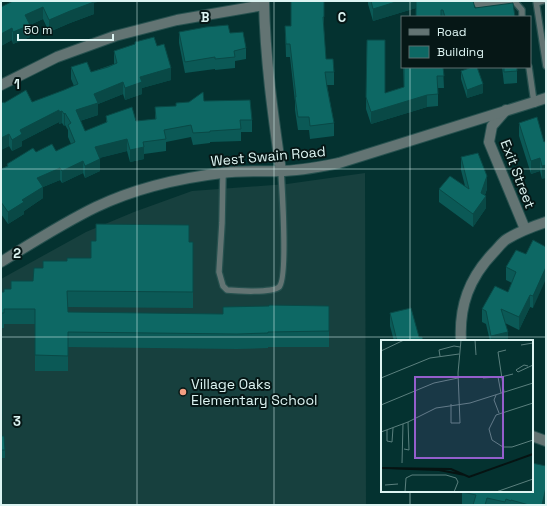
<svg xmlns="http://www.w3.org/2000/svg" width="547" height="506" font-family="'Space Grotesk',sans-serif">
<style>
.built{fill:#17403e}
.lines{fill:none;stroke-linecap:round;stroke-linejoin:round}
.service-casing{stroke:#27514f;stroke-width:8}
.minor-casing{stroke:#27514f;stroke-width:12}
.tertiary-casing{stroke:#27514f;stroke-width:12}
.service{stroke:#637473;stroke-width:5.5}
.minor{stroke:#637473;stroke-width:10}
.tertiary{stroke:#637473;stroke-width:10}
.wall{fill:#0b5956}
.shaded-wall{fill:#094946}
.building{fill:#0d6864;stroke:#094946}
.grid{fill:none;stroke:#ddf4f2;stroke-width:1;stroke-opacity:0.55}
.poi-dot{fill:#f39f82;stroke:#061716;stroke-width:1.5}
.labels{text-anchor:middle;stroke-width:4;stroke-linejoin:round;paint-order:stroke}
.street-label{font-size:14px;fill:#ddf4f2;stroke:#061716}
.poi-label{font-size:14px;fill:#ddf4f2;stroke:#061716;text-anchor:start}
.inset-river{fill:none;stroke:#061312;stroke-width:2}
.inset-road{fill:none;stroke:#5b807e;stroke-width:1}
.view{fill:#945ecc;fill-opacity:0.15;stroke:#945ecc;stroke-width:2}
.inset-edge{fill:none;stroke:#ddf4f2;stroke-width:2}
.grid-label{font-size:13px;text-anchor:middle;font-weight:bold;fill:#ddf4f2;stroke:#061716;stroke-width:4;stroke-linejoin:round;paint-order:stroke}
</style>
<rect width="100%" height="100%" fill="#043230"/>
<path class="built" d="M365,173L366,505H1V279L86,232L134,212L192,191L287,184Z"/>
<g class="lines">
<defs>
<g id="service">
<path d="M473,1L478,5L501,2H515L522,10V17"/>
<path d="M536,1L546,66"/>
<path d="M537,3L543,1"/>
<path d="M529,67L534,102"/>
<path d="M223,172L222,223L219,272L223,286L227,290C237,291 272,293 279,287C288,279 282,188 281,171"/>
</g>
<g id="minor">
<path d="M1,85L57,57L115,36L177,20L264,5"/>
<path d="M534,102L546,98"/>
<path d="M506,110L492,126L489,142L525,229"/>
<path d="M461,341C459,306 469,278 494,252C498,248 502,242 507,239C520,231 531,227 546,222"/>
<path d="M532,436L546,441"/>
</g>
<g id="tertiary">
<path d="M264,1C265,58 273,115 281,171"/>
<path d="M1,262C32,243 63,223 96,207C134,189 180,178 222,173C240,170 260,172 279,171C300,171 319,167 339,163L534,102"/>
</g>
</defs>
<use href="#service" class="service-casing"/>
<use href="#minor" class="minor-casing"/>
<use href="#tertiary" class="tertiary-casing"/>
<use href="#service" class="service"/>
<use href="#minor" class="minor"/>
<use href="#tertiary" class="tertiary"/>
</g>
<g class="wall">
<path d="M324,1V30L326,59L334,72V85H327L334,123V136L310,139L309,130H298L295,110V102L290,57H286L285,26H291Z"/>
<path d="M368,1H473L475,8L515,17H416V8L373,21L368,4Z"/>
<path d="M94,3V14L70,23L49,32L43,19L30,25V37L13,44L12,40L1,46V7Z"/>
<path d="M179,32L230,33L246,48V59L235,61V68L215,70V69L185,73L179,43Z"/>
<path d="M367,40L385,93L404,87L403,67H443L444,88H438V106L427,107L371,124L366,109Z"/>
<path d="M157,46L171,80L142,88V94L125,100L123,94L98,104V115L80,121L85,131L106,123V116L136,121L155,119V107L176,106V103L204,101L252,120V132H241V141L210,142V143L193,145L191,137L166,142V151L144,154V159L130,162L127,151L99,158L100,171L85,178L83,173L62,183L60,180L43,187V198L24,211V214L8,224L1,214V169L7,166V164L36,152L56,151L71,144L68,137V130L65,125L64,126L62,123L59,124V122L22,141V146L12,151L9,146L1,150V103L32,102L64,90L74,86L71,79V67L91,72L114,64V51Z"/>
<path d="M502,67H517V83L504,84Z"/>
<path d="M461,71L483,93L467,98L461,79Z"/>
<path d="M519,123L544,142L542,179L540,171L531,174L519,136Z"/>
<path d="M461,157L487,189L485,195L486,208L473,227L439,202V189L465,186L461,170Z"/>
<path d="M533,240V308L530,307L519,330L505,323L508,341H490L486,324L482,322V309L508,292L512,283L506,280V267L526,254Z"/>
<path d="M189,242H193V308L67,307L68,312L223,314L329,306V347H268V348L237,349L68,347V371H35V324H4V328H1V292H4L33,281L43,268L67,261L91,258Z"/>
<path d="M390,313L419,337L423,341H394L390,326Z"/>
<path d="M1,406V436L5,450V458H1Z"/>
<path d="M546,466V501L545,505H462V491H532Z"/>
</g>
<g class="shaded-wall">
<path d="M90,1H101L94,3V14L70,23L49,32V20Z"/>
<path d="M399,1H416V8L373,21V9Z"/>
<path d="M43,7V19L25,27V15Z"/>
<path d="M30,25V37L13,44V32Z"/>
<path d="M12,28V40L1,46V34Z"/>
<path d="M171,68V80L142,88V94L125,100V88L140,77Z"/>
<path d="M123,82V94L98,104V115L76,122V110L94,94Z"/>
<path d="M483,84V93L467,98V90Z"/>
<path d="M427,95V107L371,124V112Z"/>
<path d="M59,110V122L22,141V146L12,151V140L20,130Z"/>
<path d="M62,111V123L59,124V112Z"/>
<path d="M65,113V125L64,126V114Z"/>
<path d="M9,134V146L1,150V138Z"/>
<path d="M127,139V151L95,159V147Z"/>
<path d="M144,147V159L130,162V150Z"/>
<path d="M540,158V171L531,174V161Z"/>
<path d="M100,159V171L85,178V166Z"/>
<path d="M83,161V173L62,183V171Z"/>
<path d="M546,165V178L542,179V166Z"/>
<path d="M60,168V180L43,187V198L24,211V214L8,224V212L22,200L37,178Z"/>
<path d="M487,176V189L483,199L486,196V208L473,227V214L481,193Z"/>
<path d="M546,267V279L533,308V296Z"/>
<path d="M530,295V307L519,330V317Z"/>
<path d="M508,332V341H491V336Z"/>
<path d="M546,486V501L545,505H542Z"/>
</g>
<g class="building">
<path d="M13,1H94V2L70,11L49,20L43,7L25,15L30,25L13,32L12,28L1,34V7Z"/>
<path d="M291,1H324V17H323L326,59H333L334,72H325L327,87L334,123L310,126L309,117H298L295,97H296L290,44H286L285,26H291Z"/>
<path d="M371,1H399L373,9Z"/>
<path d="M416,1H473L475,8L513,3L515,17H445L443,10H441V17H416Z"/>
<path d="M228,25L230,33L243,32L246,48L234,51L235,57L215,59V57L185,62L179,32L206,27Z"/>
<path d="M154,37L157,46L164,44L171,68L140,77L142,82L125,88L123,82L94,94L98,103L76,110L85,131L107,122L106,116L132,107L136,121L156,119L155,107L176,106V103L189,102L203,92L204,101L250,100L252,120H240L241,129L210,131V132L193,133L191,125L164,130L166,139L143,142L144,147L130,150L127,139L95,147L100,159L85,166L83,161L62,171L60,168L37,178L43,187L22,200L24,202L8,212L1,202V169L8,166L7,164L33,148L36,152L52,144L56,151L75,142L68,125L71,123L65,113L64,114L62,111L59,112V110L20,130L22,134L12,140L9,134L1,138V103L4,102V103L26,90L32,102L64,90L78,84L71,67L87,62L91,72L108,67L117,63L114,51L135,44V42Z"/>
<path d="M367,40H385V93L404,87V67H443L444,76H437L438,94L427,95L371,112L366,97Z"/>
<path d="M472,67H477L483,84L467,90L461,71Z"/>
<path d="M504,67H517V71L504,72Z"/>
<path d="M537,117L544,142L546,141V165L542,166L540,158L531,161L519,123Z"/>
<path d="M478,153L487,176L481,193L486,196L473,214L439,189L450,176L469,189L461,157Z"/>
<path d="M96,224L189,225V242H193V292L67,291L68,312L223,314V307L269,306V305L329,306V331L268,332V333L237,334L68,332V356L35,355V309H4V313H1V292H4V289H11V281H33L34,268H43V261H67V258H91V241H96Z"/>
<path d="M533,240L546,247V267L533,296L530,295L519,317L501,309L508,332L491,336L486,311L482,309L495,286L508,292L516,272L506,267L516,250L526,254Z"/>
<path d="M411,308L419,337H422L423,341H397L390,313Z"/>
<path d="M1,406H2L1,436H4L5,450H1Z"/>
<path d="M532,463L546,466V487L542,505H529L511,500V501L506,499L505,502L487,498L485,505H473L476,495L462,492V491H532Z"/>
</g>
<path class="grid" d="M137,1V505M274,1V505M410,1V17M410,67V341M1,169H546M1,337H546M410,491V505"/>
<circle class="poi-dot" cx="183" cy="392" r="4"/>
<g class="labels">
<g class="street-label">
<text transform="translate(268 156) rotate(-5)" y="5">West Swain Road</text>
<text transform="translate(518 174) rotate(69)" y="5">Exit Street</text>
</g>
<g class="poi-label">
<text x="191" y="389">Village Oaks<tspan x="191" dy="16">Elementary School</tspan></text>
</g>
</g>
<g transform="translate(381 340)">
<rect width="152" height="152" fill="#043230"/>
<path class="inset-river" d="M0,128L70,129L88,137L152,114M1,128L58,130L84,135"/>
<path class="inset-road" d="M94,0L95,15M140,5L152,3M0,11L23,0M59,16L58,10L73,6L79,7M147,26L143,25L135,30L137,32L152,25M120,37L132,34M0,38L49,18L78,14M102,38L117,37L120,53M123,52L117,12L125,10M115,55L113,60L118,73M152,63L115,75L108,89L111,100L122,107H131L152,100M70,64V83H79L77,33L80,0M0,65L53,43L77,38M6,90V101L11,102L12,88M0,92L27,82L55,68L89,63L152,43M23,109L28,110L27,82M21,123L22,84M4,145L17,144M24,152L25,138L31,135H65L75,138L77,142L73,152M115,152L152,139"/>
<path class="view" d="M34,37H122V118H34Z"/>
<rect width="152" height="152" class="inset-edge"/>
</g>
<g class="grid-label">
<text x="205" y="22">B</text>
<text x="342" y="22">C</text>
<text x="17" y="89">1</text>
<text x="17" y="258">2</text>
<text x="17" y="426">3</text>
</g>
<rect width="547" height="506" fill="none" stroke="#ddf4f2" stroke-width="4"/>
<rect x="401" y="16" width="130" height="52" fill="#061716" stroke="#5c6f6e"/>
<rect x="409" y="29" width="20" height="6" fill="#637473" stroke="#5c6f6e"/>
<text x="437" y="36" font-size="12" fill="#ddf4f2">Road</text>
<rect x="409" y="46" width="20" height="12" fill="#0d6864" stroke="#5c6f6e"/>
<text x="437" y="56" font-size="12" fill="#ddf4f2">Building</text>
<path d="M18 34v6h95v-6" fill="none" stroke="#ddf4f2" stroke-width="2"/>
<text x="24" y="34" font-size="12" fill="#ddf4f2" stroke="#061716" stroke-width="3" paint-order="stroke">50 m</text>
</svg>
